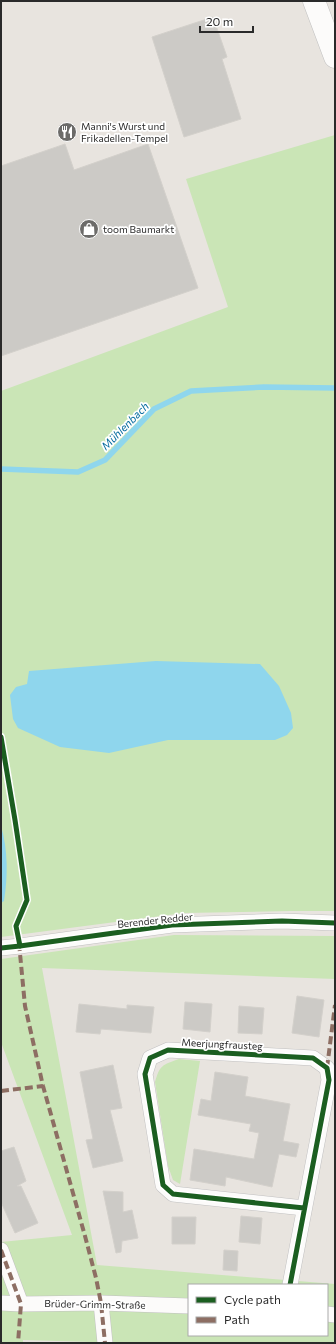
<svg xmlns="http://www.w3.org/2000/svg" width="336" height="1344" font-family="Commissioner,sans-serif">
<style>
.green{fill:#cae5b6;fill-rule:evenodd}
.water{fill:#8fd6ed}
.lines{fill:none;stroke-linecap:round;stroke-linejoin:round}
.stream{stroke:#8fd6ed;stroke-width:5.5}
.building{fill:#cccac6;stroke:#d3d0cb}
.street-casing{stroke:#c1c0c1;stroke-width:16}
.secondary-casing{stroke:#c1c0c1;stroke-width:23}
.street{stroke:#fcfbfa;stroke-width:15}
.secondary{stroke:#fcfbfa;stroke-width:22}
.quiet{stroke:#8d6e63;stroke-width:4;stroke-dasharray:8 4;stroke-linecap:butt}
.cycleway-casing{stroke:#fff;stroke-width:8}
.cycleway{stroke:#1b5e20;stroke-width:5}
.labels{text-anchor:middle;stroke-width:3.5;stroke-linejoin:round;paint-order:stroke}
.poi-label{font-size:10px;fill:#2a2a2a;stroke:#fff;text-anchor:start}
.street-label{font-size:10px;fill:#2a2a2a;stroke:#fff}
.water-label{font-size:11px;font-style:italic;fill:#086d9f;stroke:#fff}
</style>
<rect width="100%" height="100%" fill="#e8e4df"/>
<g class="green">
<path d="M335,135V911H290L184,913L1,937V391L228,307L186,179Z"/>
<path d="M174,935L335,936V979L42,968L97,1265L335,1284V1343H126L23,1340V1343H1V1242L72,1235L1,1042V959ZM189,1285H327V1335H189Z"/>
<path d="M179,1059L200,1061L180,1184L173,1180L168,1166L155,1082C160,1065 162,1065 179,1059Z"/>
</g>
<g class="water">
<path d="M156,661L260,664L279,686L291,713L293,728L287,735L275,740H168L109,753L60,747L18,728L13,719L10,695L16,687L27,684L29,671Z"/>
<path d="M1,826C8,850 8,876 4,901L1,903Z"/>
</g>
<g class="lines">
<path class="stream" d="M1,469L78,472L105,460L154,409L191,391L264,387L335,388"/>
</g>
<g class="building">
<path d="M213,17L227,57L222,59L241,119L184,137L152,37Z"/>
<path d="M65,144L74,170L148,144L198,288L1,356V166Z"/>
<path d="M297,996L324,1000L319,1037L292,1033Z"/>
<path d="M185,1002L212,1004L210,1032L183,1029Z"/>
<path d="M79,1004L127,1009V1005L154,1007L151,1033L101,1029L100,1034L76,1032Z"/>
<path d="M239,1006L264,1008L262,1034L238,1033Z"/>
<path d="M113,1065L122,1108L110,1110L123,1161L93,1168L86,1140L93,1139L80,1072Z"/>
<path d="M215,1072L248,1077L245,1096L290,1104L283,1141L299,1144L296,1157L279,1154L272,1187L226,1177L225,1186L190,1180L194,1149L254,1159L259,1133L249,1131L251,1124L198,1115L201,1099L211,1101Z"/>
<path d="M14,1147L26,1181L17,1186H21L38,1223L15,1233L1,1202V1151Z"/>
<path d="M103,1191L123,1192V1212L132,1210L138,1238L122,1241L121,1252L116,1253Z"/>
<path d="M241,1216L262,1218L260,1244L239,1242Z"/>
<path d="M172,1217H196L195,1244H172Z"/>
<path d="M224,1250L238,1251L237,1271L223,1270Z"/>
</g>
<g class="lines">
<defs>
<g id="street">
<path d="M1,948L20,946L172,925L282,921L335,923"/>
<path d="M1,1250L21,1304"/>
<path d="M290,1285L329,1080L327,1068L313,1058L168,1050L150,1058L145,1074L163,1185L173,1194L304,1208"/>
<path d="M1,1303L21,1304L101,1303L189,1306"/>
<path d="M101,1303L105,1343"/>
<path d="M327,1314L335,1315"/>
</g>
<path id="secondary" d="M314,1L335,57"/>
</defs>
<use href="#street" class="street-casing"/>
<use href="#secondary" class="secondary-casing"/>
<use href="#street" class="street"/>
<use href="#secondary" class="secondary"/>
<g class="quiet">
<path d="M19,943L25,1006L43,1086L85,1236L96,1278L101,1303L105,1343"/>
<path d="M327,1068L335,1005"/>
<path d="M1,1091L43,1086"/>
<path d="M1,1250L21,1304L18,1343"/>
</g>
<defs>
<g id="cycleway">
<path d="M1,737L15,820L27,900L16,926L20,946"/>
<path d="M1,948L20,946L172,925L282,921L335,923"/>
<path d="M290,1285L329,1080L327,1068L313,1058L168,1050L150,1058L145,1074L163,1185L173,1194L304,1208"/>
</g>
</defs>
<use href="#cycleway" class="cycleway-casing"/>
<use href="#cycleway" class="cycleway"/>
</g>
<defs>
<symbol id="restaurant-disc" viewBox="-11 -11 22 22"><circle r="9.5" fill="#6c6b69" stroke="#fff"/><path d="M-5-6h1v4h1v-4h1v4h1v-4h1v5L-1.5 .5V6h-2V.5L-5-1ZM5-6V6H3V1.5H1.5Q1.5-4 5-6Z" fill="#fff"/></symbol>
<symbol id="shop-disc" viewBox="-11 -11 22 22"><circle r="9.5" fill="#6c6b69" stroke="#fff"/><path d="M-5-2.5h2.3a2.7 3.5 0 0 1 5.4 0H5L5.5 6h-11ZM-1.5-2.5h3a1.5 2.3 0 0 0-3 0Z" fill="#fff"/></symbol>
</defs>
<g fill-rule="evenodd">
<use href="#restaurant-disc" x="56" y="121" width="22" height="22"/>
<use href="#shop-disc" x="78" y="218" width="22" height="22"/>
</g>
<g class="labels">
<g class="poi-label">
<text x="81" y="130">Manni's Wurst und<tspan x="81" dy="12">Frikadellen-Tempel</tspan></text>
<text x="103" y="233">toom Baumarkt</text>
</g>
<g class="street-label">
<text transform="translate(155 920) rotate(-6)" y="4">Berender Redder</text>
<text transform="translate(222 1044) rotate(3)" y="4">Meerjungfrausteg</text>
<text transform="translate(95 1304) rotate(1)" y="4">Brüder-Grimm-Straße</text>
</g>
<g class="water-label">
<text transform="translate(125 426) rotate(-45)" y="4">Mühlenbach</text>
</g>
</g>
<rect width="336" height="1344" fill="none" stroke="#2a2a2a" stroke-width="4"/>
<rect x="188" y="1284" width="140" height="52" fill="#ffffff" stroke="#aaaaaa"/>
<rect x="196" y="1297" width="20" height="6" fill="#1b5e20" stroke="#aaaaaa"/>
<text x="224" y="1304" font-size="12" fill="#2a2a2a">Cycle path</text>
<rect x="196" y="1317" width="20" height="6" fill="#8d6e63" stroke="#aaaaaa"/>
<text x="224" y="1324" font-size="12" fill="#2a2a2a">Path</text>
<path d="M200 26v6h53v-6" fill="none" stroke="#2a2a2a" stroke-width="2"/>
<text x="206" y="26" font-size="12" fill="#2a2a2a" stroke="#ffffff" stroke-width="3" paint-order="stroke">20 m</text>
</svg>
